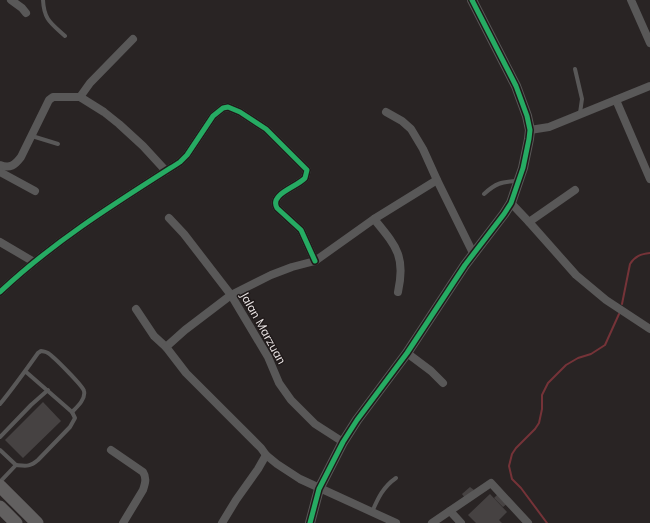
<svg xmlns="http://www.w3.org/2000/svg" width="650" height="523" font-family="Mulish,sans-serif">
<style>
.lines{fill:none;stroke-linecap:round;stroke-linejoin:round}
.stream{stroke:#753338;stroke-width:2}
.building{fill:#464242}
.service{stroke:#595858;stroke-width:4}
.minor{stroke:#595858;stroke-width:8}
.tertiary{stroke:#595858;stroke-width:10}
.trunk{stroke:#626060;stroke-width:13}
.cycleway-casing{stroke:#201a1a;stroke-width:8}
.cycleway{stroke:#26ab63;stroke-width:5}
.labels{text-anchor:middle;stroke-width:3;stroke-linejoin:round;paint-order:stroke}
.street-label{font-size:12px;fill:#ece7e7;stroke:#201a1a}
</style>
<rect width="100%" height="100%" fill="#292424"/>
<g class="lines">
<g class="stream">
<path d="M622,304L630,264C635,256 641,254 650,253"/>
<path d="M547,523L521,488L512,479L509,466L512,454L516,448L535,429L539,423L542,409V395L548,383L566,365L578,358L591,354L605,345L619,314"/>
</g>
</g>
<g class="building">
<path d="M43,402L61,421L23,458L5,440Z"/>
<path d="M470,487L474,490L465,498L462,494Z"/>
<path d="M499,493L508,503L503,507L494,498Z"/>
<path d="M490,494L507,512L499,520L502,523H476L468,515Z"/>
</g>
<g class="lines">
<g class="service">
<path d="M43,0C44,20 51,23 65,36"/>
<path d="M575,69L582,99L580,113"/>
<path d="M32,136L58,144"/>
<path d="M484,194C496,183 501,182 517,181"/>
<path d="M0,404C14,387 26,370 38,353L41,351C42,351 47,352 48,353C53,356 83,386 84,391C86,399 77,407 72,412L25,371"/>
<path d="M0,437L31,405L48,390"/>
<path d="M0,450L16,465L0,482"/>
<path d="M16,465C26,466 30,467 38,460L70,427L75,418L72,412"/>
<path d="M372,512C378,498 383,487 396,478"/>
</g>
<g class="minor">
<path d="M11,0L22,8L26,13"/>
<path d="M631,0L650,43"/>
<path d="M80,97L90,83L133,39"/>
<path d="M616,100L650,179"/>
<path d="M386,112L402,121L411,129L423,149L437,180L473,253"/>
<path d="M530,130L549,127L650,86"/>
<path d="M0,165C10,169 15,165 21,157L49,100L53,97H80L104,112L119,124L143,146L166,171"/>
<path d="M0,172L35,191"/>
<path d="M511,203L529,222L576,275L606,300L650,329"/>
<path d="M169,218L184,234L231,295L268,357L279,383L291,400L315,424L343,442"/>
<path d="M374,219C396,246 406,256 398,292"/>
<path d="M529,222L575,190"/>
<path d="M0,242L34,262"/>
<path d="M0,292C54,241 117,202 180,162L187,155L213,116L223,108L228,107L240,112L266,129L307,170L305,178C297,187 269,194 277,208L301,230L315,261"/>
<path d="M136,309L154,336L166,347L186,373L261,448L266,455L277,464L300,479L396,523"/>
<path d="M166,347L185,330L231,295L271,275L292,267L315,261L374,219L437,180"/>
<path d="M407,353L431,371L443,383"/>
<path d="M111,450L143,472C147,478 145,484 143,490L123,523"/>
<path d="M450,511L461,523"/>
<path d="M222,523L236,500L258,469L266,455"/>
<path d="M432,523L491,483L528,523"/>
</g>
<path class="tertiary" d="M310,523L319,489L343,442L357,420L407,353L465,265L504,214L511,203L523,168L529,139L530,130L527,116L516,86L472,0"/>
<g class="trunk">
<path d="M0,486L37,523"/>
<path d="M0,507L16,523"/>
</g>
<defs>
<g id="cycleway">
<path d="M0,292C54,241 117,202 180,162L187,155L213,116L223,108L228,107L240,112L266,129L307,170L305,178C297,187 269,194 277,208L301,230L315,261"/>
<path d="M310,523L319,489L343,442L357,420L407,353L465,265L504,214L511,203L523,168L529,139L530,130L527,116L516,86L472,0"/>
</g>
</defs>
<use href="#cycleway" class="cycleway-casing"/>
<use href="#cycleway" class="cycleway"/>
</g>
<g class="labels">
<g class="street-label">
<text transform="translate(263 328) rotate(61)" y="4">Jalan Marzuan</text>
</g>
</g>
</svg>
